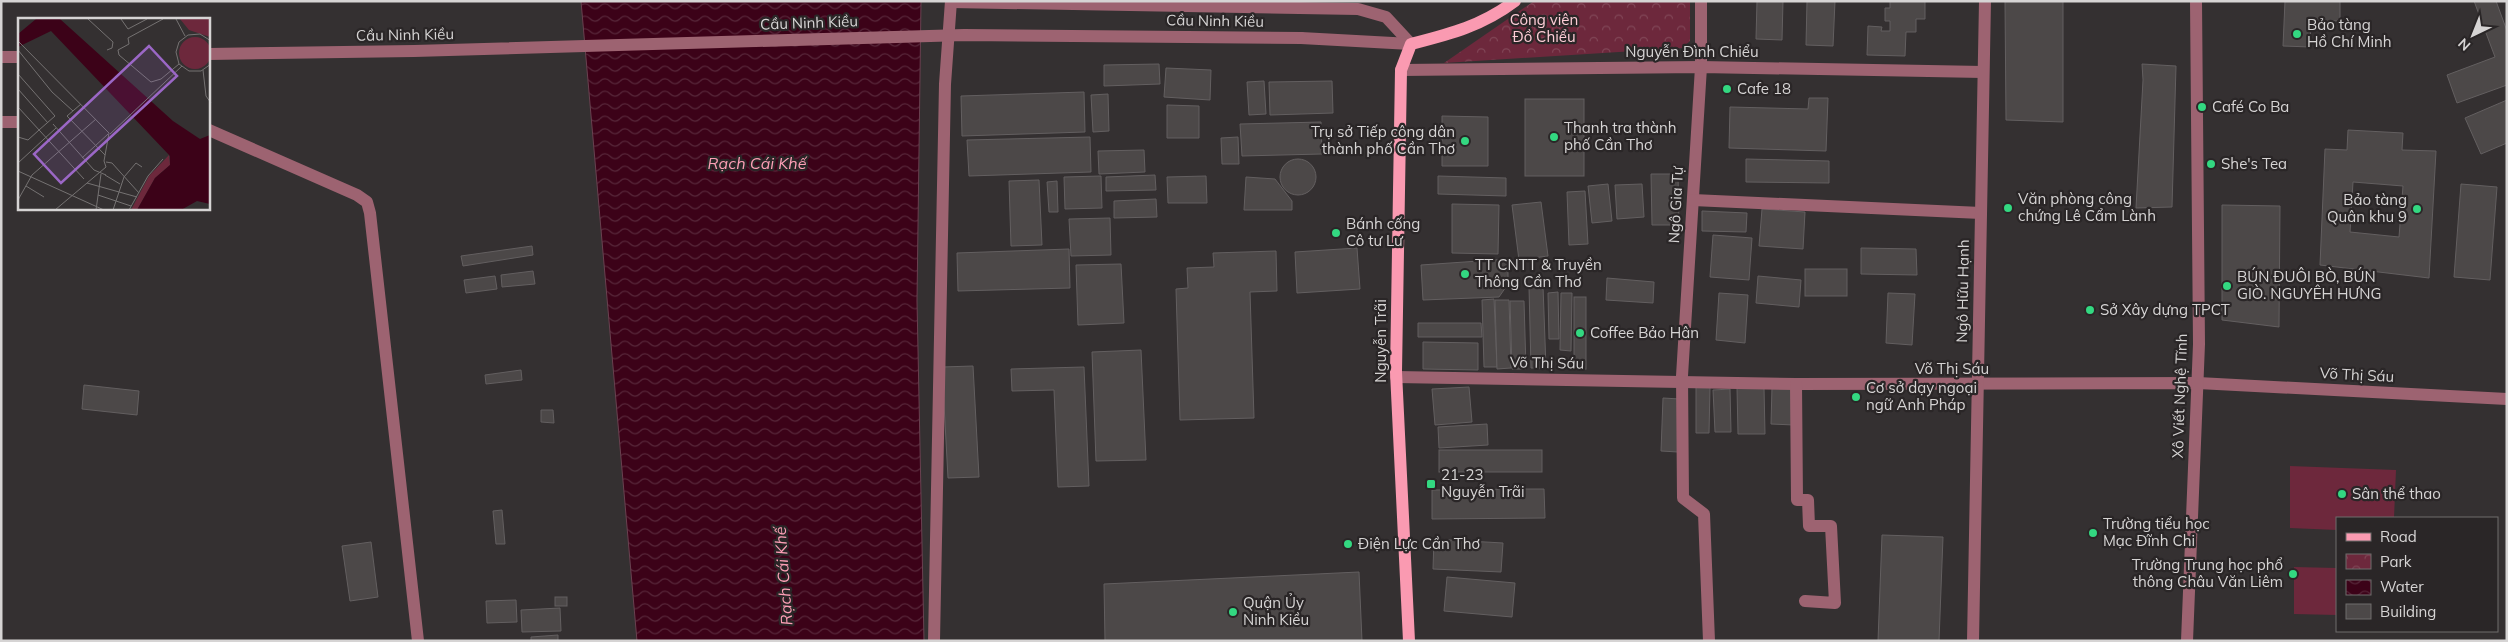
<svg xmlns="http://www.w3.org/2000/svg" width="2508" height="642" font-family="Mulish,sans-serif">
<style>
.park{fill:url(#park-crowns)}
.pitch{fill:#6d283c}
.water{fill:url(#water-waves);stroke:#6a4150}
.building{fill:#4c4848;stroke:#635f60;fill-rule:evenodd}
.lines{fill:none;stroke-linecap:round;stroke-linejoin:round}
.minor{stroke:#9d6371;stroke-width:12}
.major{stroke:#fa9ab1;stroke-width:12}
.minor-bridge{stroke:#9d6371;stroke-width:12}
.poi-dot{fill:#33d881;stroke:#2a2627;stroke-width:2}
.labels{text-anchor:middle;stroke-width:4.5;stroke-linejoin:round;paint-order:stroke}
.park-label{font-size:15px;fill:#fdccd6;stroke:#2a2627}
.street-label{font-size:15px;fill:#d6d4d4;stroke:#2a2627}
.poi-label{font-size:15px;fill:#d6d4d4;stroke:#2a2627;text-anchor:start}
.water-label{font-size:16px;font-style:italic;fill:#fd9fb6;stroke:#2a2627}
.inset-road{fill:none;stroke:#757272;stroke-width:1}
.view{fill:#9b67c6;fill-opacity:0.15;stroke:#9b67c6;stroke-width:2.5}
.inset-edge{fill:none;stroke:#d6d4d4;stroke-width:2.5}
</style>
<defs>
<pattern id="park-crowns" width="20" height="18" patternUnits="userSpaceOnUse" patternTransform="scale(1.25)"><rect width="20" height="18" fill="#6d283c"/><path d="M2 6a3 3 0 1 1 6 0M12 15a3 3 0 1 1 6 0" fill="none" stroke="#814657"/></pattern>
<pattern id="water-waves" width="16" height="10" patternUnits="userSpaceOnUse" patternTransform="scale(1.25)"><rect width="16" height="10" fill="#3c0218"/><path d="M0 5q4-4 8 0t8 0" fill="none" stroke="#572639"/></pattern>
</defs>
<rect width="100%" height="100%" fill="#343031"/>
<path class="park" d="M1534,1H1690V41L1682,48L1444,63Z"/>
<g class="pitch">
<path d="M2290,466L2396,470L2394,518H2337V530L2290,528Z"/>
<path d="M2294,567L2337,568V615L2294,614Z"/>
</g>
<path class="water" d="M581,1H921L917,301L924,641H637Z"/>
<g class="building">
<path d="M1757,1H1783L1782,40L1756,39Z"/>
<path d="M1807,1H1835L1833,46L1806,45Z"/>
<path d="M1890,1H1925V19H1916V32H1906L1905,56L1867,55L1868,26L1882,27L1881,31H1890V21H1885V8H1890Z"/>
<path d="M2005,1H2063V122L2006,120Z"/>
<path d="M2285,1H2340V21L2311,20L2310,47L2283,46Z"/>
<path d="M2474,1H2496L2507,31V85L2457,103L2447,75L2495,57Z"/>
<path d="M1159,64L1160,84L1104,86V65Z"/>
<path d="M2142,64L2176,66L2172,207L2136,208L2143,80Z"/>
<path d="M1166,68L1211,70L1210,100L1164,97Z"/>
<path d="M1264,81L1266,114L1249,115L1247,82Z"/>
<path d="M1332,81L1333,113L1270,115L1269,82Z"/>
<path d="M1084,92L1085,132L962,136L961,96Z"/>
<path d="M1108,94L1109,131L1093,132L1091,95Z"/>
<path d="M1809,98H1828L1826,151L1729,148L1730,107L1808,109Z"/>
<rect x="1525" y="99" width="59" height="77"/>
<path d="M2507,100V143L2481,154L2465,118Z"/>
<path d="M1167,105L1199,106V138H1167Z"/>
<path d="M1442,116L1488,117V166H1442Z"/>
<path d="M1321,122L1322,154L1242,156L1240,124Z"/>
<path d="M2348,130L2403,133L2402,150L2436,151L2429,278L2320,265L2325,149L2347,150ZM2353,182L2403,186L2399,237L2350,232Z"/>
<path d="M1090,137L1091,172L969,176L967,140Z"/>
<path d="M1238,137L1239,164H1222L1221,138Z"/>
<path d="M1144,150L1145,172L1099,174L1098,151Z"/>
<path d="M1746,159L1829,161V183L1746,182Z"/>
<circle cx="1298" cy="177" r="18"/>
<path d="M1651,174H1678L1679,225H1652Z"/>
<path d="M1155,175L1156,190L1106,191V177Z"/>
<path d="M1101,176L1102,208L1065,209L1064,177Z"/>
<path d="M1206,176L1207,203H1168L1167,177Z"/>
<path d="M1438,176L1506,178V196L1438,194Z"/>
<path d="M1246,177L1275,179L1292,201V210H1244Z"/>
<path d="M1039,180L1042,245L1011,246L1009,181Z"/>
<path d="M1057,181L1058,212H1049L1047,182Z"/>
<path d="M1608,184L1612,221L1592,223L1588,186Z"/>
<path d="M1642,184L1644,217L1617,219L1615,185Z"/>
<path d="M2461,184L2497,187L2490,280L2454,277Z"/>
<path d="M1585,191L1588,244L1569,245L1567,192Z"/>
<path d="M1156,199L1157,217L1114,218V201Z"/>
<path d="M1541,202L1548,256L1519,260L1512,205Z"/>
<path d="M1452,204L1499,205L1498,254L1452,253Z"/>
<path d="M2222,205L2280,206L2279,327L2222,320Z"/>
<path d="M1762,209L1805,212L1803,249L1759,246Z"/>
<path d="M1702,211L1747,213L1746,232L1702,231Z"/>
<path d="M1110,218L1111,255L1071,256L1069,219Z"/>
<path d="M1713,235L1752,238L1749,280L1710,277Z"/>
<path d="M532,246L533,255L463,266L461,256Z"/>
<path d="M1357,248L1360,289L1297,293L1295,252Z"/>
<path d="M1861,248L1916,249L1917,275L1861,274Z"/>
<path d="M1069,249L1070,288L958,291L957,253Z"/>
<path d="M1276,251L1277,291L1250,292L1254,418L1180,420L1176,289L1188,288L1187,268L1214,267L1213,253Z"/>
<path d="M1508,259V284L1499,297L1423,300L1421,265Z"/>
<path d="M1121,264L1124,323L1078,325L1076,265Z"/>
<rect x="1805" y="269" width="42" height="27"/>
<path d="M533,271L535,284L502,287L501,275Z"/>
<path d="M495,276L497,289L466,293L464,280Z"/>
<path d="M1758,276L1801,280L1799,307L1756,303Z"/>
<path d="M1607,278L1654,282L1653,303L1606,300Z"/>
<path d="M1543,286L1546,368H1531L1529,287Z"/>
<path d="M1558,292L1559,339H1549L1548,293Z"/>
<path d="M1561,293H1572L1571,351L1560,350Z"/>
<path d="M1719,293L1748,295L1745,343L1716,340Z"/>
<path d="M1888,293L1915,294L1912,345L1886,343Z"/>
<rect x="1574" y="297" width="12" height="72"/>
<path d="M1494,299L1497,367H1484L1482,300Z"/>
<path d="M1495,300H1509L1511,368L1497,369Z"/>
<path d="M1510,301H1524L1526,369H1512Z"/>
<path d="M1418,323H1481L1482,337H1418Z"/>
<path d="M1423,342L1478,343V370L1423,369Z"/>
<path d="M1141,350L1146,460L1096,461L1092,352Z"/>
<path d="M973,366L979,477L948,478L942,367Z"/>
<path d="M1084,367L1089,486L1058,487L1054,390L1012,391L1011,369Z"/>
<path d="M521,370L522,380L486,384L485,375Z"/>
<path d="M84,385L139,391L137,415L82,409Z"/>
<path d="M1469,387L1472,422L1435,425L1432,389Z"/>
<path d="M1696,387H1710L1709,433H1696Z"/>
<path d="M1772,387H1794V425L1771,424Z"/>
<path d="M1737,388H1764L1765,434H1738Z"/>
<path d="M1730,389L1731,432H1715L1713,390Z"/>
<path d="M1663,398L1680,399L1678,452L1661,451Z"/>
<path d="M541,410H553L554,423L541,422Z"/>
<path d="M1487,424L1488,445L1439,448L1438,427Z"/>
<rect x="1439" y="450" width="103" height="22"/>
<path d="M1530,489H1544L1545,518L1432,519V490Z"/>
<path d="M502,510L505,544H496L493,511Z"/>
<path d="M1882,535L1943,537L1939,641H1878Z"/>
<path d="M1434,539L1503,543L1501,572L1433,569Z"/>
<path d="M371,542L378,597L350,601L342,546Z"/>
<path d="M1359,572L1362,641H1105L1104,584Z"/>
<path d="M1447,577L1515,583L1512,617L1444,611Z"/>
<rect x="555" y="597" width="12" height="9"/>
<path d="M516,600L517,622L487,623L486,601Z"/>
<path d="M560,608L561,631L522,632L521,610Z"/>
<path d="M558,635V641H531V637Z"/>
</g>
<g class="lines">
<g class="minor">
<path d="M1701,1V67L1682,376L1683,498L1704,514L1709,641"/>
<path d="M951,2L1358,9L1386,17L1411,44"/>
<path d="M1301,38L1411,44"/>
<path d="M1,57H19"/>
<path d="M1401,70L1701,67L1983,72"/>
<path d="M1,122H19"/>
<path d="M209,130L357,195L367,202L370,213L418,641"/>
<path d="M1693,200L1981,213"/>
<path d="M1396,377L1796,384L2198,383L2507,399"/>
<path d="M1796,384L1797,500H1808L1809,526H1831L1835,603L1805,601"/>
<path d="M934,641L945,84L951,1"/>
<path d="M1973,641L1985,1"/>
<path d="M2187,641L2199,344L2196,1"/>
</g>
<path class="major" d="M1409,641L1396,372L1401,70L1411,44C1450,34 1482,26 1515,1"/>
<path class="minor-bridge" d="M209,54L414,51L964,35L1301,38"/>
</g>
<g class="poi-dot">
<circle cx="2297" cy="34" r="5"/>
<circle cx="1727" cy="89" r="5"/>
<circle cx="2202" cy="107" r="5"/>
<circle cx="1554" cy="137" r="5"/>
<circle cx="1465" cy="141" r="5"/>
<circle cx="2211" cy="164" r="5"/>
<circle cx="2008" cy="208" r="5"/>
<circle cx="2417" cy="209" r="5"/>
<circle cx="1336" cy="233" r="5"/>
<circle cx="1465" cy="274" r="5"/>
<circle cx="2227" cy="286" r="5"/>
<circle cx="2090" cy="310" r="5"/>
<circle cx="1580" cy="333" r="5"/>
<circle cx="1856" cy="397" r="5"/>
<rect x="1426" y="479" width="10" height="10" rx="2.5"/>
<circle cx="2342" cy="494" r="5"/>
<circle cx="2093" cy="533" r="5"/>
<circle cx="1348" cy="544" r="5"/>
<circle cx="2293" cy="574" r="5"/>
<circle cx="1233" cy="612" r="5"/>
</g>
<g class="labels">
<g class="park-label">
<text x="1544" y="25">Công viên<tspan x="1544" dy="17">Đồ Chiểu</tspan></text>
</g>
<g class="street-label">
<text transform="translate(1215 21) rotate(1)" y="5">Cầu Ninh Kiều</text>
<text transform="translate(809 23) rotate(-2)" y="5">Cầu Ninh Kiều</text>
<text transform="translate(405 35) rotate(-1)" y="5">Cầu Ninh Kiều</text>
<text x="1692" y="57">Nguyễn Đình Chiểu</text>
<text transform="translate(1676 205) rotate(-87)" y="5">Ngô Gia Tự</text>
<text transform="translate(1963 291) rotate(-89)" y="5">Ngô Hữu Hạnh</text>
<text transform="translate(1381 341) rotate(-90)" y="5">Nguyễn Trãi</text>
<text transform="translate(1547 363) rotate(1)" y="5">Võ Thị Sáu</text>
<text x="1952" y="374">Võ Thị Sáu</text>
<text transform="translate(2357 375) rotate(3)" y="5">Võ Thị Sáu</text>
<text transform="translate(2180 396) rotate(-88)" y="5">Xô Viết Nghệ Tĩnh</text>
</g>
<g class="poi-label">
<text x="2307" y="30">Bảo tàng<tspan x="2307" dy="17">Hồ Chí Minh</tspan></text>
<text x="1737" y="94">Cafe 18</text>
<text x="2212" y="112">Café Co Ba</text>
<text x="1564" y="133">Thanh tra thành<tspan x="1564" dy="17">phố Cần Thơ</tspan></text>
<text x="1455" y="137" text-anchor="end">Trụ sở Tiếp công dân<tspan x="1455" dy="17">thành phố Cần Thơ</tspan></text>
<text x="2221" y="169">She's Tea</text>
<text x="2018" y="204">Văn phòng công<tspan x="2018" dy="17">chứng Lê Cẩm Lành</tspan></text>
<text x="2407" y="205" text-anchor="end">Bảo tàng<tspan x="2407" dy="17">Quân khu 9</tspan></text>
<text x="1346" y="229">Bánh cống<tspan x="1346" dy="17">Cô tư Lư</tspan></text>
<text x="1475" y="270">TT CNTT &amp; Truyền<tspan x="1475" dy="17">Thông Cần Thơ</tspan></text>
<text x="2237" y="282">BÚN ĐUÔI BÒ, BÚN<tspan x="2237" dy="17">GIÒ. NGUYÊH HƯNG</tspan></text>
<text x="2100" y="315">Sở Xây dựng TPCT</text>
<text x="1590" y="338">Coffee Bảo Hân</text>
<text x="1866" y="393">Cơ sở dạy ngoại<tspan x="1866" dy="17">ngữ Anh Pháp</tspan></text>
<text x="1441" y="480">21-23<tspan x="1441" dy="17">Nguyễn Trãi</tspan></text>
<text x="2352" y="499">Sân thể thao</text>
<text x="2103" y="529">Trường tiểu học<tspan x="2103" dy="17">Mạc Đĩnh Chi</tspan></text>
<text x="1358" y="549">Điện Lực Cần Thơ</text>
<text x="2283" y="570" text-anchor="end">Trường Trung học phổ<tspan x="2283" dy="17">thông Châu Văn Liêm</tspan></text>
<text x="1243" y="608">Quận Ủy<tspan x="1243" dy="17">Ninh Kiều</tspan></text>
</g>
<g class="water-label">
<text x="757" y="169">Rạch Cái Khế</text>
<text transform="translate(783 576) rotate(-94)" y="6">Rạch Cái Khế</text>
</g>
</g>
<g transform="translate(18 18)">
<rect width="192" height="192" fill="#343031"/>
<path d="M162,1H192V19L171,12ZM161 35a16 16 0 1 1 32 0a16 16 0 1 1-32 0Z" fill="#6d283c"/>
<path d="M151,137L152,147L137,160L119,192H113L131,158Z" fill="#6d283c"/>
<path d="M18,1H42L155,103L182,121L192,117V186L179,183L163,192H119L137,160L152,147V138L33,13L0,29V16Z" fill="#3c0218"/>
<path class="inset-road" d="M70,1L95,24L94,30L89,32M103,1L110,11L129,1M145,1L110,20L111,26L100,32L101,37L133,64L143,61L161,46M158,1L167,18M0,23L91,115L86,143M193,23L182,16L170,17L161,24L158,34L161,46L171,53H183L193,46M0,32L34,74L55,93M185,52L188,78L193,85M0,56L37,98L21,112M0,71L30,105M63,86L49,98L87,137M0,89L66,161M35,106L76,152L88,157M92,116L164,48M0,119L10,122L21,112M64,140L90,116M88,144L94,145L121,175M0,145L38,110M0,153L86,192M87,157L102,166M69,165L119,179M8,168L26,179M80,177L113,188M0,182L14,157L78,101M37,192L88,149L86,143M78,192L83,156M95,192L106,159L118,145L124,149M111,192L130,158L145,141"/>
<path class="view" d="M131,28L159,58L43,165L16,136Z"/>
<rect width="192" height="192" class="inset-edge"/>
</g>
<rect width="2508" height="642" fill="none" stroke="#d6d4d4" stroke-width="5"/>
<rect x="2336" y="517" width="162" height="115" fill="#2a2627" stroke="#6f6c6c"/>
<rect x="2346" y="533" width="25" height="8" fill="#fa9ab1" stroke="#6f6c6c"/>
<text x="2380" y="542" font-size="15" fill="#d6d4d4">Road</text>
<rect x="2346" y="554" width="25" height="15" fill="url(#park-crowns)" stroke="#6f6c6c"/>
<text x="2380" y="567" font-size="15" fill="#d6d4d4">Park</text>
<rect x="2346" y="580" width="25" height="15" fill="url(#water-waves)" stroke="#6f6c6c"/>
<text x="2380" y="592" font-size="15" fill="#d6d4d4">Water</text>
<rect x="2346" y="604" width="25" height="15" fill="#4c4848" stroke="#6f6c6c"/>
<text x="2380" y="617" font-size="15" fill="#d6d4d4">Building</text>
<g transform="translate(2473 35) rotate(223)" stroke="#2a2627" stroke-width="4" paint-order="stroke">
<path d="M0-4L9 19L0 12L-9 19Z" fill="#d6d4d4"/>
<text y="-8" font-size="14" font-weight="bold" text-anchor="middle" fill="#d6d4d4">N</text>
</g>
</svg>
